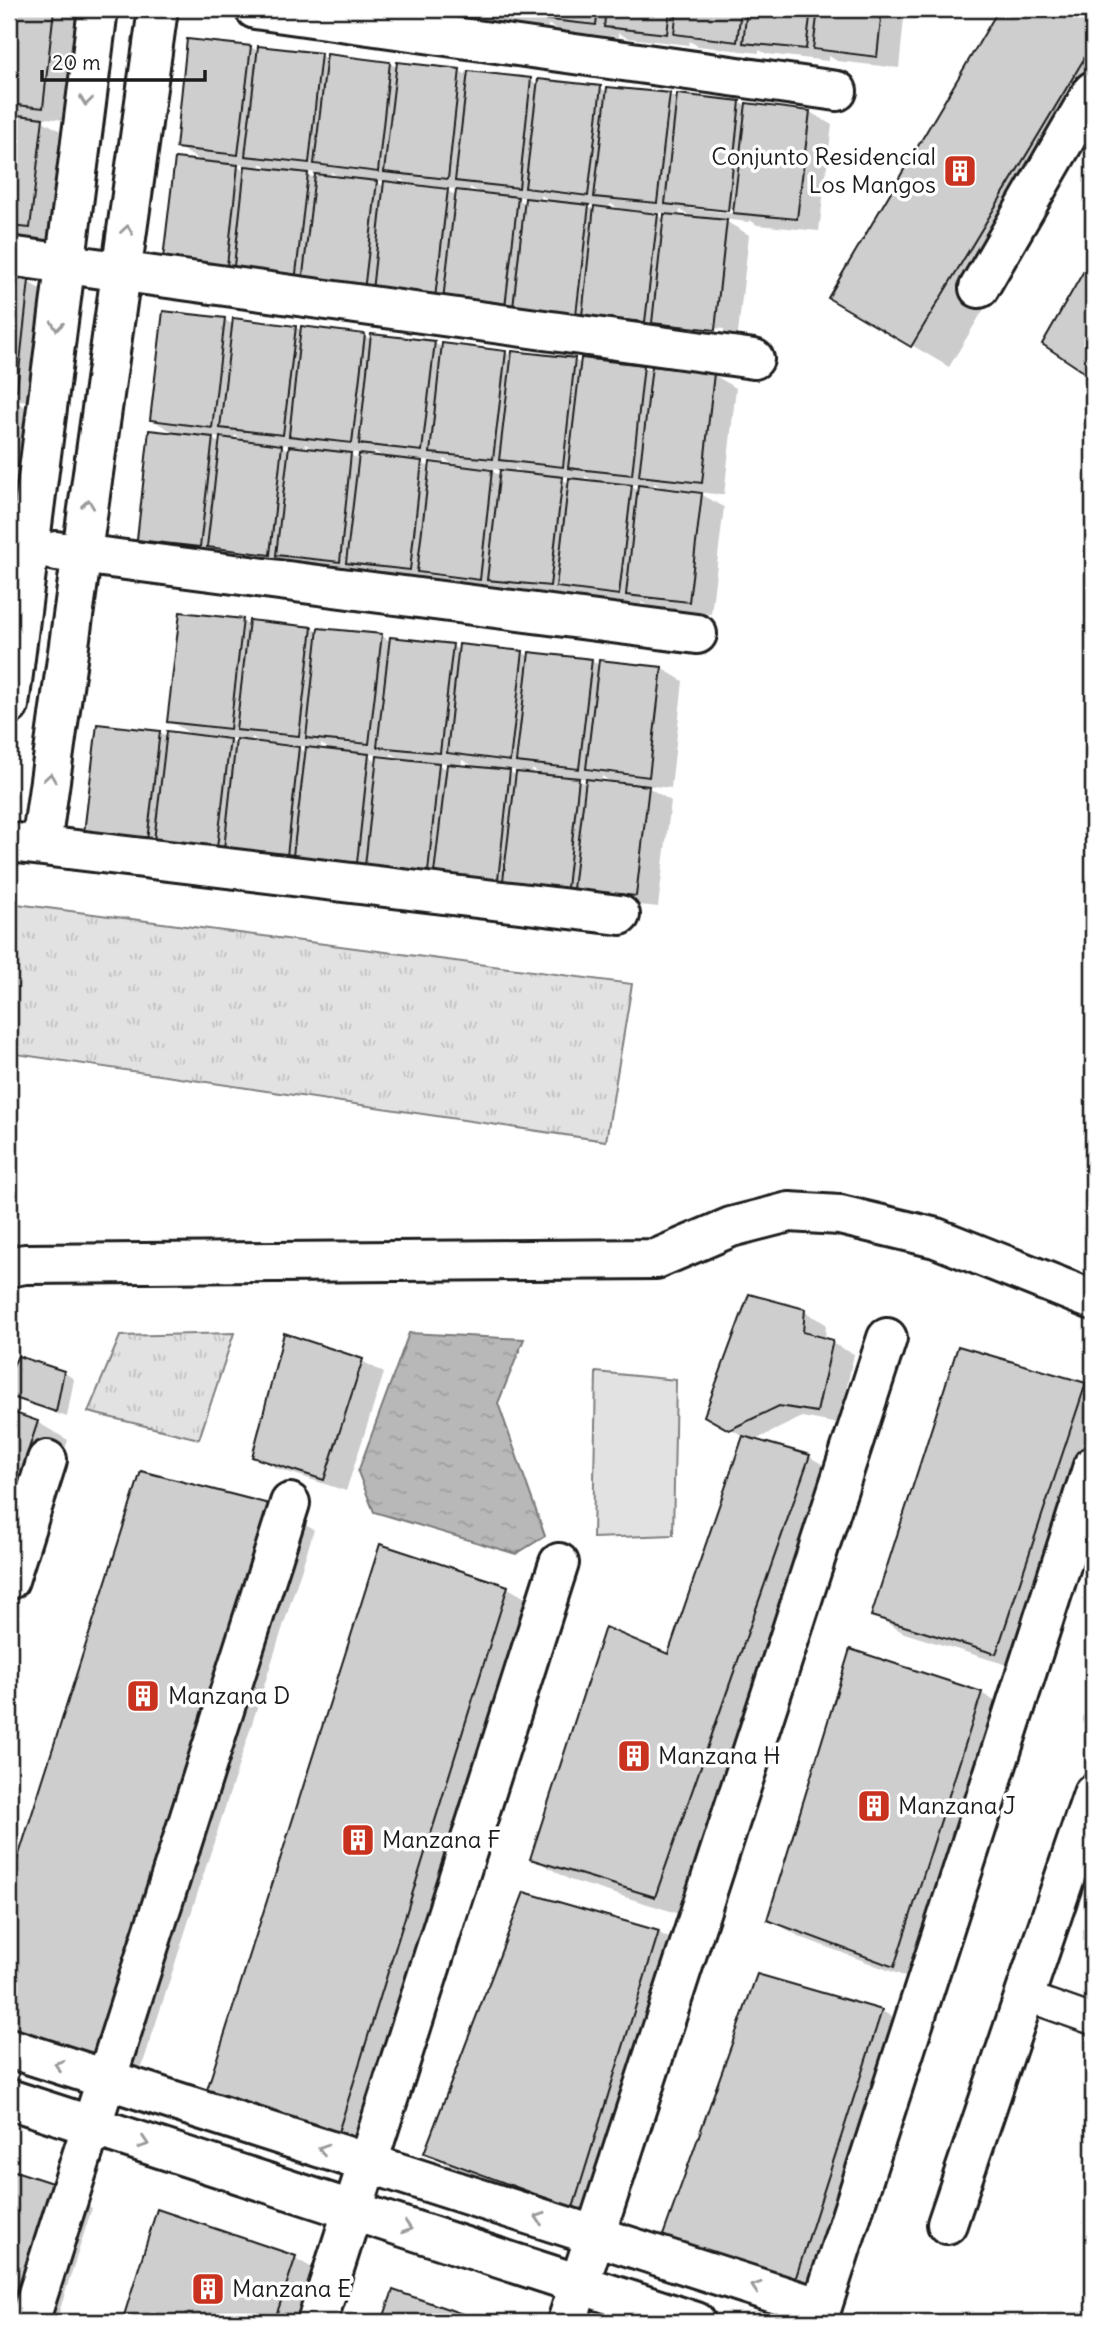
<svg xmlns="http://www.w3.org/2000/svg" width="1102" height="2331" font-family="Delius,sans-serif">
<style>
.green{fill:#e2e2e2;stroke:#7f7f7f;stroke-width:2}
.park{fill:url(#park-tufts);stroke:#7f7f7f;stroke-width:2}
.water{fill:url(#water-ripples);stroke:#7a7a7a;stroke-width:2}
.shadow{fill:#0003;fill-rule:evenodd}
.building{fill:#cecece;stroke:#1c1c1c;stroke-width:2}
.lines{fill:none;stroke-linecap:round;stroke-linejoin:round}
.lane-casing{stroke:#1c1c1c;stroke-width:33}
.street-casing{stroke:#1c1c1c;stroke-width:44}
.lane{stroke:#fff;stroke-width:28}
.street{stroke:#fff;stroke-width:38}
.oneway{stroke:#999}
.labels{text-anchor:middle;stroke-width:7;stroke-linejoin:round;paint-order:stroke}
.poi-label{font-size:24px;fill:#1c1c1c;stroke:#fff;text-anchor:start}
</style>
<defs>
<pattern id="park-tufts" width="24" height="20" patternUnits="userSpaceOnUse" patternTransform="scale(1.75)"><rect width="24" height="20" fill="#e2e2e2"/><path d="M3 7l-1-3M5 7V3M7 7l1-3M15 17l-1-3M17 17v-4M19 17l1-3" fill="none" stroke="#c1c1c1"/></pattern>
<pattern id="water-ripples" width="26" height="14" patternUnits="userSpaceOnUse" patternTransform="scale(1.75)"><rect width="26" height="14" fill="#b8b8b8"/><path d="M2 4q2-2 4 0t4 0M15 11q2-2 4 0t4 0" fill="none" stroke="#9e9e9e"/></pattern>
</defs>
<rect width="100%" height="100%" fill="#fff"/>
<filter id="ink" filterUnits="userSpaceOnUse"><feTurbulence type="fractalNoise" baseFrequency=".0143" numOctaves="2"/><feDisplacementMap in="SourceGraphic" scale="14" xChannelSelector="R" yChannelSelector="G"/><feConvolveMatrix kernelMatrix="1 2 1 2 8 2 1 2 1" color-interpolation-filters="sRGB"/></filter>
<g filter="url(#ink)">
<path class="green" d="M596,1372L676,1380L673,1535L593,1538Z"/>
<g class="park">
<path d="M9,903L632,984L606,1141L9,1053Z"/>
<path d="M234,1333L199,1439L88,1412L120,1336Z"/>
</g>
<path class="water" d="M409,1333L524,1339L498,1403L545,1536L516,1554L374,1512L358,1472Z"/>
<g class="shadow">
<path d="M9,9H69L77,13L65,120L36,117L64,133L52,240L9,235Z"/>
<path d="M373,9H905L899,68L837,61L829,56L828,61L767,54L759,50V53L698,46L689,41V45L628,38L618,33V37L557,30L548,24V29L487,22L480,18V21L418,13L410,9L409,13Z"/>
<path d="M1001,9H1093V128L949,367L830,297Z"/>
<path d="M189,41L251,47L259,52L320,55L328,60L389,63L398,68L459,71L469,76L530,80L539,85L600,88L608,92L670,95L678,100V96L740,103L748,107L810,112L832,125L819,231L757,225L750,220L749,222L722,219L749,235L737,342L186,279L205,163L177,147ZM261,163L275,171L260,169ZM233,164L247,165L246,172ZM303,171L316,173V179L303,172ZM331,172L343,179L330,177ZM400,179L413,186L399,185ZM372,180L386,181L385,187ZM470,187L484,195L469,194ZM442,188L458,189L457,196ZM541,195L554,203L540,201ZM513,196L527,198L526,204ZM583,204L596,206L595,211ZM610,204L613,205L623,211L609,210ZM687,204L736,210V214L687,208ZM680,210L694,219L679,217ZM651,212L666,213L665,220ZM674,324L724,329V333L674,327Z"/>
<path d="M1093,258V376L1044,344Z"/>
<path d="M9,280L28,282L50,295L38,402L11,399L38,414L25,521L9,519Z"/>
<path d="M225,320L234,325L295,327L302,331L364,336L372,340L434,343L443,348L505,352L513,357L574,360L582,364L644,367L653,372V368L714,375L736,388L724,495L697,492L724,507L711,614L650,607L641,602V606L580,599L572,595V598L511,592L502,587V591L440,584L432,579L431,581L370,575L362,570L361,574L161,551L139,539L178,435L151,419ZM235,435L248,443L234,441ZM207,436L221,438V444ZM277,444L290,445V451ZM305,444L317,451L304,449ZM374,451L387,459L373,457ZM345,452L361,453L360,460ZM415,459L444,462V459L458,467L431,468ZM486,468L502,470L501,476ZM515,468L528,475L514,474ZM556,476L571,477L570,484ZM585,476L598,483L584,482ZM654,483L667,490L654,489ZM627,484L640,485L639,491Z"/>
<path d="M242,621L250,625L311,628L319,633L382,636L391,642L452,646L460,651L523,653L530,657L592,661L600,666L661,668L683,681L671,788L644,785L671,801L658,907L108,845L160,732L168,737L195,736L169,721ZM225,737L237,739V744ZM252,737L265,745L251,743ZM321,744L335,752L320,751ZM293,745L308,747L307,753ZM363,753L391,756V753L405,761L378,762ZM462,760L477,768L461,767ZM433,762L449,763L448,770ZM505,769L518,771L517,776ZM532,769L546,777L532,775ZM602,776L614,784L601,782ZM574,777L587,779V785Z"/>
<path d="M804,1311L826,1324L825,1340L854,1354L839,1424L802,1417L753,1441L810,1457L847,1479L693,1918L570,1880L532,1858L669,1656L745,1437L726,1426Z"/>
<path d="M19,1358L63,1372L74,1379L67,1417L9,1397V1377Z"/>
<path d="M362,1361L384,1373L346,1491L276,1468L254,1456Z"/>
<path d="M1085,1385L1093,1389V1472L1027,1671L904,1633L873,1615Z"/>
<path d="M9,1413L37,1422L68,1440L9,1621Z"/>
<path d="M143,1474L277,1508L314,1530L138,2079L9,2044V1892Z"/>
<path d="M381,1547L508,1588L545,1609L375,2156L245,2114Z"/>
<path d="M981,1693L1012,1711L925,1984L800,1937L769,1919Z"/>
<path d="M658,1932L696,1954L611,2228L464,2174L426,2152Z"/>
<path d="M758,1976L882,2011L913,2029L826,2296L663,2240Z"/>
<path d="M9,2171L54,2186L92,2208L56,2322H9Z"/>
<path d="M158,2211L295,2258L333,2280L319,2322H123Z"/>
</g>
<g class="building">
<path d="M9,9H54L43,108L9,104Z"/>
<path d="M463,9H527L526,17Z"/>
<path d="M534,9H598L596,25L533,18Z"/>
<path d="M606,9H670L667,34L604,27Z"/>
<path d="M677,9H741L737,42L674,34Z"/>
<path d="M747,9H811L806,49L743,43Z"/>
<path d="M818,9H882L877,57L813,49Z"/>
<path d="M999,9H1093V44L911,347L828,298Z"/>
<path d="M187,39L251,46L238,155L176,148Z"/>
<path d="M258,46L321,53L309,163L245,156Z"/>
<path d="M327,54L390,62L378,172L314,164Z"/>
<path d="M397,62L460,69L448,179L384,172Z"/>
<path d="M468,71L531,78L519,188L455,181Z"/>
<path d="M538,79L601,86L588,196L525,188Z"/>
<path d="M607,87L670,93L657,203L594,197Z"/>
<path d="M677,94L740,101L728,211L665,204Z"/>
<path d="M746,103L810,111L797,219L733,213Z"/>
<path d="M9,114L43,118L30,228L9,226Z"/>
<path d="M175,158L238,165L226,275L162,267Z"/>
<path d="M245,166L308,173L295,282L233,275Z"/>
<path d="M315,174L377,181L364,291L302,283Z"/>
<path d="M384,181L448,189L435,298L372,291Z"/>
<path d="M456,190L518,197L505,307L443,300Z"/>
<path d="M525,198L589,205L576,315L513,308Z"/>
<path d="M594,206L658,214L645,322L582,316Z"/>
<path d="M664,214L727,220L715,330L652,323Z"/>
<path d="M1093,255V378L1042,344Z"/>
<path d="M9,278L29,280L17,390L9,389Z"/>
<path d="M163,311L225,318L212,428L150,420Z"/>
<path d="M233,318L296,326L283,435L220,428Z"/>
<path d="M301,326L365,334L352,443L289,436Z"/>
<path d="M371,334L435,341L422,451L359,444Z"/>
<path d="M442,343L506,351L493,459L430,453Z"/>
<path d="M512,351L575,358L563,467L499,460Z"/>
<path d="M581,358L644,365L632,475L568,468Z"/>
<path d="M652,366L714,373L702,483L639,476Z"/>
<path d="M9,399L16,400L9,465Z"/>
<path d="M149,430L213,437L200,547L137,540Z"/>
<path d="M220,437L282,445L270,555L207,547Z"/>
<path d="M289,446L351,453L340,562L276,555Z"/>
<path d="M359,454L422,461L410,570L346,563Z"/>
<path d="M430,462L492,470L480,580L417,572Z"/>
<path d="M500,470L563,477L550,586L487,580Z"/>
<path d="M569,478L632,485L619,595L556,587Z"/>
<path d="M638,485L702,493L689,602L626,595Z"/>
<path d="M180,612L243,619L230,729L167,722Z"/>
<path d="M249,620L312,627L299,736L236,730Z"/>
<path d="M318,628L382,634L369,744L306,738Z"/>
<path d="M390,637L453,644L440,753L377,747Z"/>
<path d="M459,644L523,651L510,761L447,753Z"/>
<path d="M529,652L592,659L579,769L516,762Z"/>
<path d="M599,660L662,667L649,777L586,769Z"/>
<path d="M97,724L160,731L147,841L84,833Z"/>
<path d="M167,731L230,739L217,848L154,841Z"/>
<path d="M236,739L299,747L287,856L224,849Z"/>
<path d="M306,747L369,754L357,863L293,856Z"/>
<path d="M377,756L439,763L428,872L365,866Z"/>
<path d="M447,764L510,770L498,880L434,873Z"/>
<path d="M516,772L579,778L567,888L503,881Z"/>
<path d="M586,779L649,786L636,896L573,889Z"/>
<path d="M749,1294L805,1309L803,1332L833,1340L817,1412L779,1406L729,1430L704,1416Z"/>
<path d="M284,1333L363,1359L324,1480L252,1457Z"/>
<path d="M958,1346L1086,1383L996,1654L871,1616Z"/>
<path d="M18,1356L64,1371L56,1412L9,1396V1373Z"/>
<path d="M9,1411L38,1421L9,1509Z"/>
<path d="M743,1436L810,1455L655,1897L530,1859L605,1627L668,1654Z"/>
<path d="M141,1471L277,1506L100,2059L9,2034V1886Z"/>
<path d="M380,1544L508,1586L337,2136L206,2093Z"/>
<path d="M850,1649L982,1692L894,1967L767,1920Z"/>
<path d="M524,1892L659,1931L573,2208L424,2153Z"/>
<path d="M757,1974L882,2010L795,2280L661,2241Z"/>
<path d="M9,2169L55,2184L12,2322H9Z"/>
<path d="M157,2209L296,2256L274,2322H122Z"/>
<path d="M393,2290L486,2322H382Z"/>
</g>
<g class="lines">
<defs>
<path id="lane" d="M1025,1996L1093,2020"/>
<g id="street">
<path d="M255,9L837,91"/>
<path d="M9,256L754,359"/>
<path d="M979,288L1093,91"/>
<path d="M56,551L697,634"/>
<path d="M9,705L98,9"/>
<path d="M9,842L620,915"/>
<path d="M41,845L158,9"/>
<path d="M9,1267L25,1264L656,1259L731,1227L789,1212L840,1215L936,1238L1093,1300"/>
<path d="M9,1580L47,1460"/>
<path d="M9,2048L821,2308"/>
<path d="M9,2099L696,2322"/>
<path d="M947,2224L1093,1794"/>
<path d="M29,2322L290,1503"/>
<path d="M317,2322L559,1563"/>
<path d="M567,2322L887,1338"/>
<path d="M817,2322L1093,1466"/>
</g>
</defs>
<use href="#lane" class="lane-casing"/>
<use href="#street" class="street-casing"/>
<use href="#lane" class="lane"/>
<use href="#street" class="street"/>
</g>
<defs><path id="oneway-chevron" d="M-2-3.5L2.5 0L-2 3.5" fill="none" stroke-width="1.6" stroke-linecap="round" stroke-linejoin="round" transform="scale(1.75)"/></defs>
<g class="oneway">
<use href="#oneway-chevron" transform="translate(86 101) rotate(97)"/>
<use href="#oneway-chevron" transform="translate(127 230) rotate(-82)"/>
<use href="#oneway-chevron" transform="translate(57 326) rotate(97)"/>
<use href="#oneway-chevron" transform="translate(88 504) rotate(-82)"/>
<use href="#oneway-chevron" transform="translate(50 778) rotate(-82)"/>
<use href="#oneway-chevron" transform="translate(59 2065) rotate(-162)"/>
<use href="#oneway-chevron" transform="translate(144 2143) rotate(18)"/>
<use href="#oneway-chevron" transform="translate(323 2149) rotate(-162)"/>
<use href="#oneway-chevron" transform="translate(540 2218) rotate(-162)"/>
<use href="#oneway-chevron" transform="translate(407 2228) rotate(18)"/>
<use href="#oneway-chevron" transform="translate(756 2287) rotate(-162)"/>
</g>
</g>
<defs>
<symbol id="building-square" viewBox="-11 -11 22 22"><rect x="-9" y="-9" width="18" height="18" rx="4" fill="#c8321e" stroke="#fff"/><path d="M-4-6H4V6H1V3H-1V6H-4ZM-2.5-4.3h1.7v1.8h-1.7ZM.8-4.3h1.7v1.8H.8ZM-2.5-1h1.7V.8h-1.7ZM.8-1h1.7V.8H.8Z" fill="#fff"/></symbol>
</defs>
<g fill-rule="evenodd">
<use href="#building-square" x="941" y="152" width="38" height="38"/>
<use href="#building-square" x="124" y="1677" width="38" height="38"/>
<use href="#building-square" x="615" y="1737" width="38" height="38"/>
<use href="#building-square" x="855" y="1787" width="38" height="38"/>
<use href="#building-square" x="339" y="1821" width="38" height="38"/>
<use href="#building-square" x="189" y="2270" width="38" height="38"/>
</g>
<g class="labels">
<g class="poi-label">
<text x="936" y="165" text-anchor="end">Conjunto Residencial<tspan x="936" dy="28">Los Mangos</tspan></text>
<text x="168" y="1704">Manzana D</text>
<text x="658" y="1764">Manzana H</text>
<text x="898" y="1814">Manzana J</text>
<text x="382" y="1848">Manzana F</text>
<text x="232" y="2297">Manzana E</text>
</g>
</g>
<rect width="1102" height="2331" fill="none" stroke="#fff" stroke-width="35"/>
<rect x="18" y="18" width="1067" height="2296" fill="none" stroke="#1c1c1c" stroke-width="2.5" filter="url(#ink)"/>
<path d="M42 70v10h163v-10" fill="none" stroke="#1c1c1c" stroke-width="3.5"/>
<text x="52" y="70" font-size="21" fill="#1c1c1c" stroke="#ffffff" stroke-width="5" paint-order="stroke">20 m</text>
</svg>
